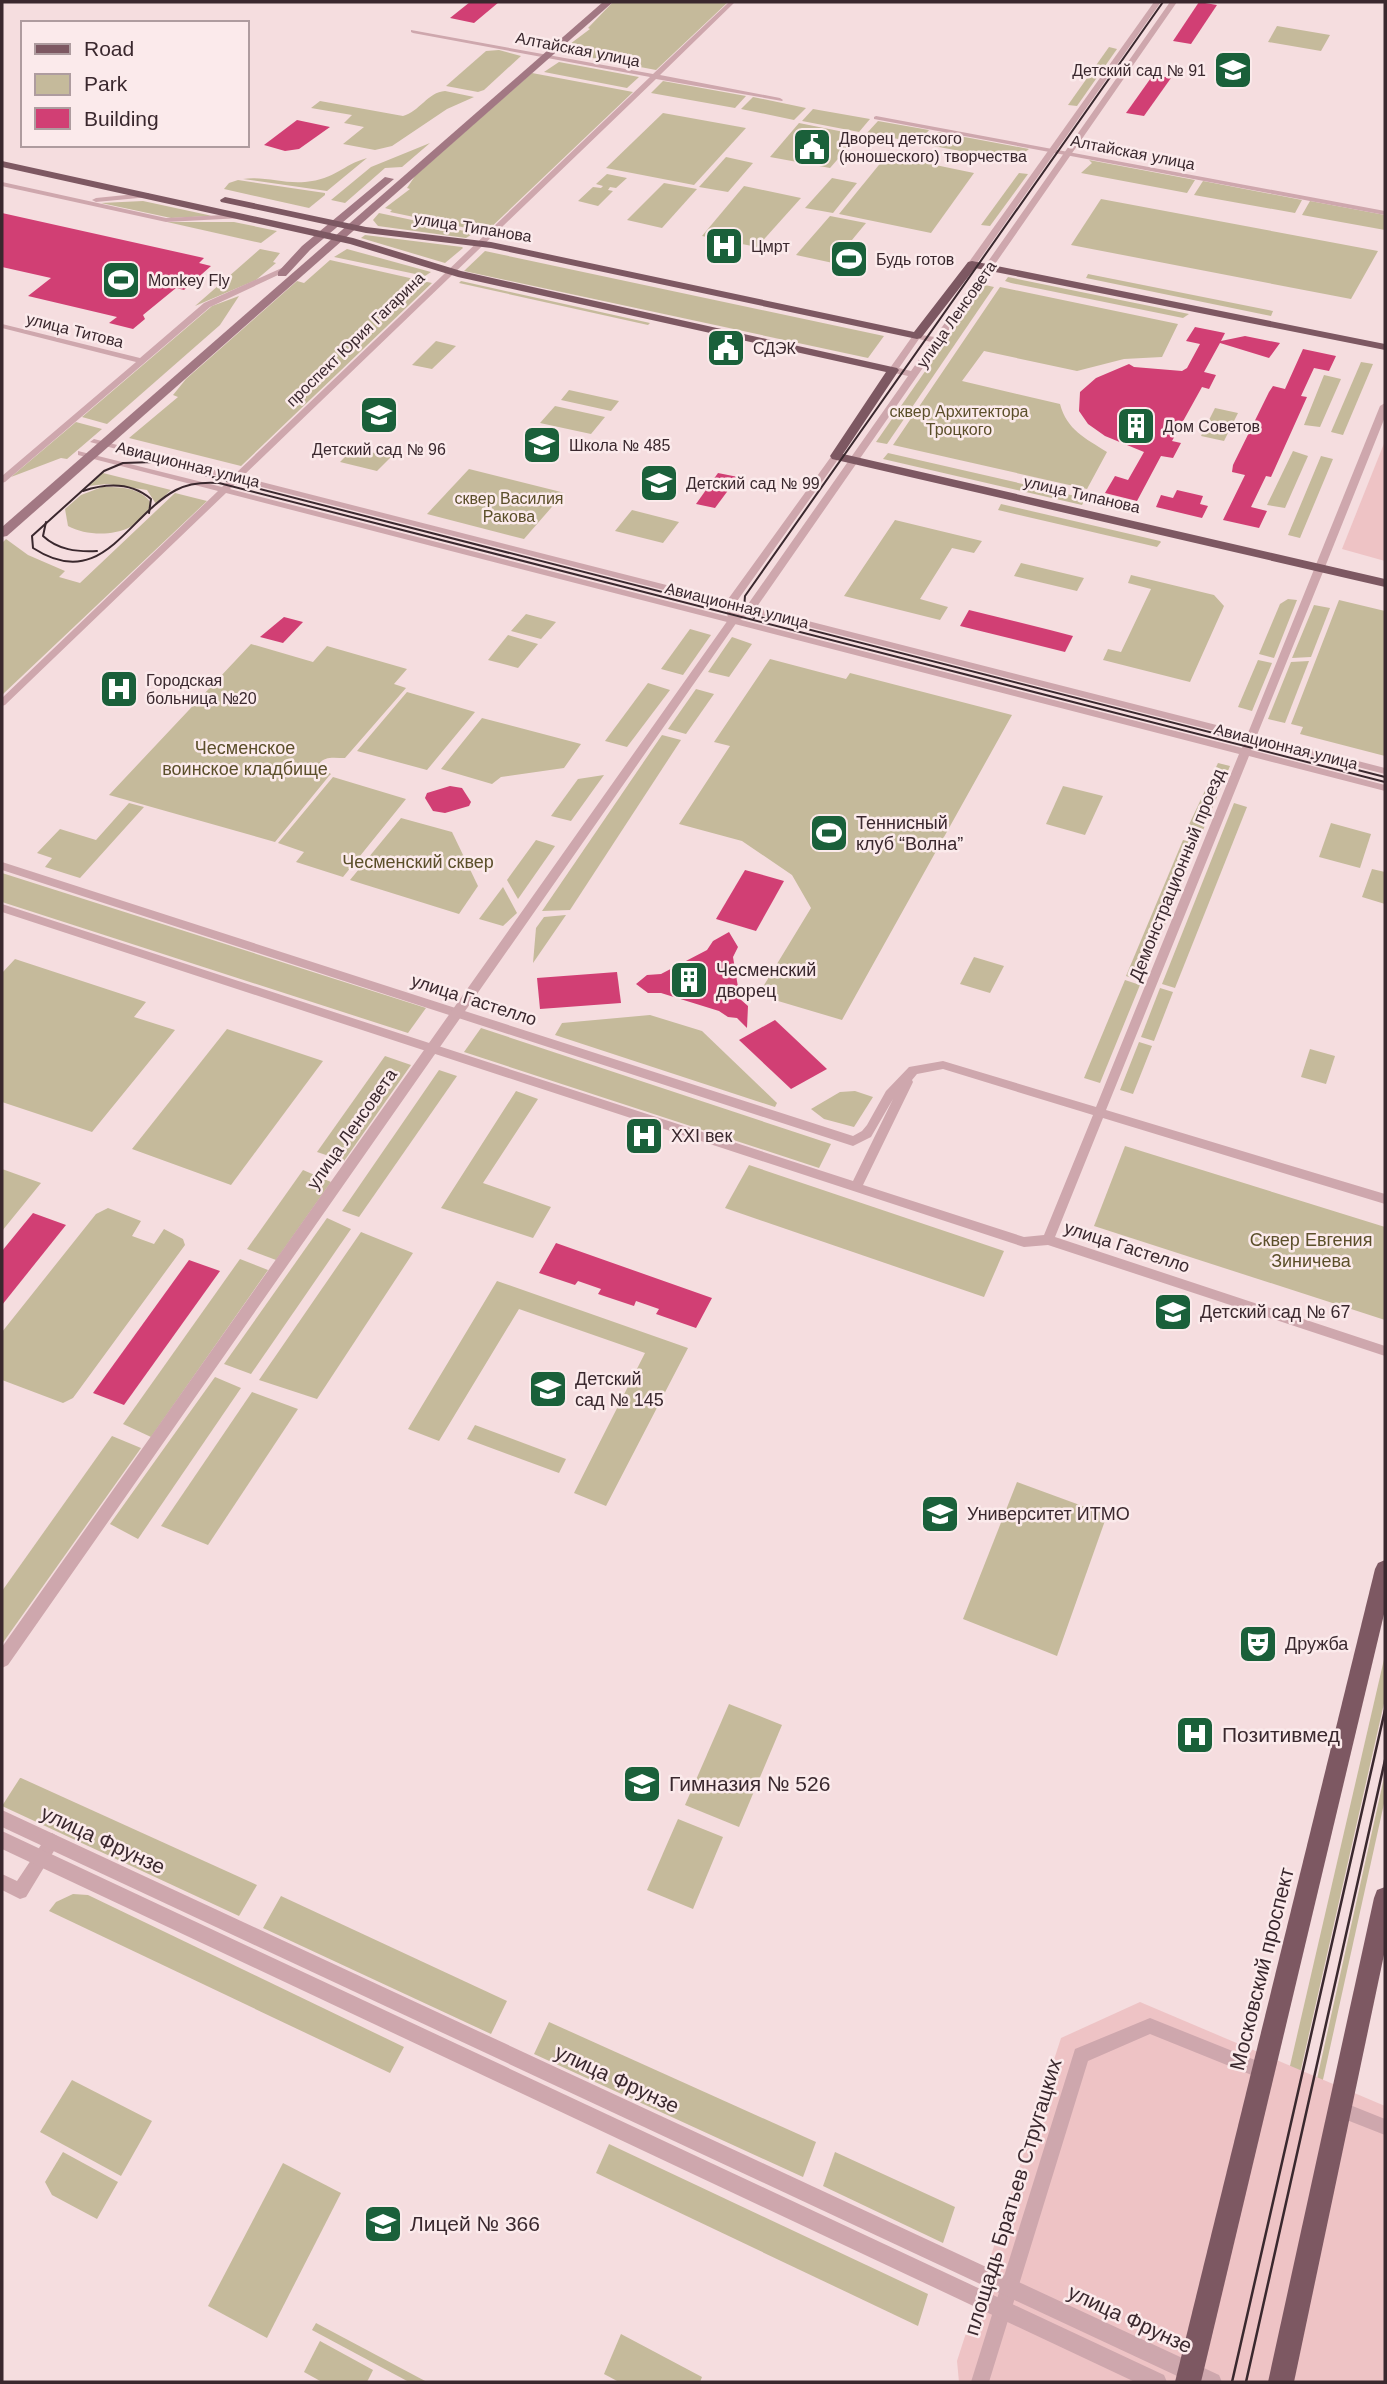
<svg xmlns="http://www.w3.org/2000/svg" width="1387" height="2384" font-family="Arial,sans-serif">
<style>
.green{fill:#c5ba9b}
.plaza{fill:#eec3c5}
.building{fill:#d13f74}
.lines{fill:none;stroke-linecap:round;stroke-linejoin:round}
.minor{fill:#cea7ad;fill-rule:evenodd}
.tertiary{fill:#cea7ad;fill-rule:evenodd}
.secondary{fill:#a27883;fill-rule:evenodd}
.primary{fill:#7d5862;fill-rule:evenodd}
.tram-far1{stroke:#3a282e;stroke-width:2}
.tram{stroke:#3a282e;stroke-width:2.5}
.labels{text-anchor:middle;stroke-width:5;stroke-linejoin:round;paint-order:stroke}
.far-street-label{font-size:16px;fill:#3a282e;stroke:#fbeaeb}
.far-poi-label{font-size:16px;fill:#3a282e;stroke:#fbeaeb;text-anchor:start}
.far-park-label{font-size:16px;fill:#5b4f2a;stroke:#fbeaeb}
.park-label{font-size:18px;fill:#5b4f2a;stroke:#fbeaeb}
.poi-label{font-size:18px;fill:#3a282e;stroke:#fbeaeb;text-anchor:start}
.street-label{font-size:18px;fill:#3a282e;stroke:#fbeaeb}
.near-poi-label{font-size:21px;fill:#3a282e;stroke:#fbeaeb;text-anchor:start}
.near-street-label{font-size:21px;fill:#3a282e;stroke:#fbeaeb}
</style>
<rect width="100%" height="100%" fill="#f5dddf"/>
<g class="green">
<path d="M613,2H728L656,70L566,53L562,50L590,29L588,28Z"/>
<path d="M1277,26L1330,35L1321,51L1268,42Z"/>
<path d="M1109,47L1117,49L1077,106L1068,105Z"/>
<path d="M499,50L521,56L484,90L478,92L446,86L486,51Z"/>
<path d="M559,62L639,77L627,88L544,72Z"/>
<path d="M532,73L633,92L486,232L390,212L392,210L385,208L410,189L407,188L415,176Z"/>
<path d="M663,81L746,96L735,108L651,93Z"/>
<path d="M445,91L474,97L447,109L392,146L375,150L343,144L364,127L344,123L352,115L311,108L320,101L403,116C419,112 428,92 445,91Z"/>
<path d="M753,97L806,108L794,120L741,109Z"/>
<path d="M813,109L870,119L859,132L802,121Z"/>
<path d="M663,113L746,128L694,185L606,168Z"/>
<path d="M878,121L929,130L919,143L867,133Z"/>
<path d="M799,123L859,135L830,168L770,157Z"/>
<path d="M938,132L1029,149L1021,155L1024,156L1020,162L928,145Z"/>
<path d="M430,143L402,167L385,168L345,203L331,200L371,167Z"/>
<path d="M887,155L974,173L931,233L839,214Z"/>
<path d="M726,157L753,163L728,192L699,187Z"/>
<path d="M367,158L327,191L243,179C264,176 284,184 305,182C336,179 342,165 367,158Z"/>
<path d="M1089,160L1195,180L1187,193L1081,173L1092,163Z"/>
<path d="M1019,173L1028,174L990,226L981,225Z"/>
<path d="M607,174L627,178L616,188L610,187L608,190L613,191L598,206L578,201L593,187L601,188L603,186L596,184Z"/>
<path d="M832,178L857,183L833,213L805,208Z"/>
<path d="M238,180L325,193V195L309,208L224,189L229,183Z"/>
<path d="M1203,181L1302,200L1295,213L1194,195Z"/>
<path d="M664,183L697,189L662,228L627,220Z"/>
<path d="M744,186L801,198L757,247L702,236Z"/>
<path d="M1101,199L1378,251L1351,299L1071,245Z"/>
<path d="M143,201L208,215L211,216L171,218L101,203Z"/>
<path d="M1310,201L1385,215V230L1302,215Z"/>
<path d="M379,213L474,233L466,238L378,226L373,220Z"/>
<path d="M830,216L866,223L833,263L796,255Z"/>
<path d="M167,222H234L277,231L261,243Z"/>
<path d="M365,235L462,247L463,248L445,263L361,238Z"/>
<path d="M260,249L280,253L273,262L276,263L256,280L195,306Z"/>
<path d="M347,249L431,272L425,276L334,257Z"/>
<path d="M485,251L884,336L868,358L464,271Z"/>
<path d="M330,260L432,283L241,466L129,438L178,397L173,395L186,379L297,281L304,283Z"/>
<path d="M1088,274L1273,311L1271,316L1086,278Z"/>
<path d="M1008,277L1189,314L1183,318L1011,283L1005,281Z"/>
<path d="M461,281L650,323L648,325L459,283Z"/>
<path d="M985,285L994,287L887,444L876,442Z"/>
<path d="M1000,287L1178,324L1162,357L1124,359L1077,371L984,351L962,381L1060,404C1067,430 1085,438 1107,452L1087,489L893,445Z"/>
<path d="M239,296L220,325L107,424L82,417L212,306Z"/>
<path d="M436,341L456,346L432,369L412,365Z"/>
<path d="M1361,362L1373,364L1343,435L1331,432Z"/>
<path d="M1324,375L1341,379L1320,427L1304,425Z"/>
<path d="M569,390L619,401L611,411L561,400Z"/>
<path d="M555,406L605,417L591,434L540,423Z"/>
<path d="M1215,408L1238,413L1224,441L1201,436Z"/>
<path d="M76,422L102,429L67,459L61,458L11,477Z"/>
<path d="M354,448L391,457L377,471L340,462Z"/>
<path d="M1293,451L1308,456L1285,508L1267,505Z"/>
<path d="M888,453L1084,498L1085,499L1082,505L883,459Z"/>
<path d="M1321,456L1333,459L1300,538L1288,535Z"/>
<path d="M469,469L561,492L564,493L524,539L427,514Z"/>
<path d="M103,473L171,490L156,504L147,490L107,484L88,486Z"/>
<path d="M102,487C119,487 140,487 151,503C141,536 94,540 68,526L65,509L81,495Z"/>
<path d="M175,493L207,501L2,695V543L6,539L28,555L65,571L59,577L80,583Z"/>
<path d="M1001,504L1160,541L1161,542L1157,547L998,510Z"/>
<path d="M632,510L679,522L663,543L615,531Z"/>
<path d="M895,520L982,541L974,553L952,548L920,599L948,607L940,620L844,596Z"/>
<path d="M1021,563L1084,578L1077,591L1014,576Z"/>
<path d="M1131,575L1214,595L1224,606L1190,682L1103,660L1108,649L1121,652L1151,589L1128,583Z"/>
<path d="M1288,599L1297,600L1274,658L1259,654L1280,604Z"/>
<path d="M1339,600L1385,611V756L1300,734L1303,727L1291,724Z"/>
<path d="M1314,605L1330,608L1311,657L1292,658Z"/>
<path d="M526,614L556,622L541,639L511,631Z"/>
<path d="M690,629L711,635L683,675L661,669Z"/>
<path d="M508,635L538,644L518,668L488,660Z"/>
<path d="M732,637L752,644L729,677L708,672Z"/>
<path d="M251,644L313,662L327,646L407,669L394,684L406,688L345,758C335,758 323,755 318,766L331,774L329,776L275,842L109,795Z"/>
<path d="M770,659L846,679L850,673L1012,715L842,1020L758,995L811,908L792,875L742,841L679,824L730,746L714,742Z"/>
<path d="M1258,660L1272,663L1252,711L1238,707Z"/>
<path d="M1309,661L1285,723L1268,719L1291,662Z"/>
<path d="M648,683L670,690L627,747L605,741Z"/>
<path d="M696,689L714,694L686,734L668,729Z"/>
<path d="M407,692L475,712L427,770L357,751Z"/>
<path d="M482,718L581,744L564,768L501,777L492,784L441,769Z"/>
<path d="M662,735L681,740L570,910L542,911Z"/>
<path d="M1218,763L1230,766L1201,835L1186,831Z"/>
<path d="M604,775L571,821L551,816L578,779Z"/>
<path d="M333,777L406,799L343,877L296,862L304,852L278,843Z"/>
<path d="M1063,786L1103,796L1085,835L1046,824Z"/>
<path d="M129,803L144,807L80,878L45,867L52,858L37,853L60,829L96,840Z"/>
<path d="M1234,803L1247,807L1175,988L1162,984Z"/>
<path d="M401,818L452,832L478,886L459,914L350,880Z"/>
<path d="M1331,823L1371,834L1360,868L1319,857Z"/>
<path d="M536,840L555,846L518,899L507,880Z"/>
<path d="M1183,840L1198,844L1142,981L1126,976Z"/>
<path d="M1372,869L1385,872V904L1362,897Z"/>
<path d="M2,873L426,1008L408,1033L2,902Z"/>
<path d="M503,887L517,913L503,926L479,919Z"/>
<path d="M566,915L533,963L536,928L544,917Z"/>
<path d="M974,957L1004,966L990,993L960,984Z"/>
<path d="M15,959L146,1002L134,1017L175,1030L92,1132L2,1102V973Z"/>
<path d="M1125,980L1140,985L1100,1083L1084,1078Z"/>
<path d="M1160,988L1173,992L1154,1041L1141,1037Z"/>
<path d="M650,1015L702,1031L777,1103L775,1107L555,1035L562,1023Z"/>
<path d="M481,1028L831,1144L819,1168L464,1052Z"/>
<path d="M227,1029L323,1061L231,1185L132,1149Z"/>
<path d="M1139,1042L1152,1046L1133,1094L1120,1090Z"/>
<path d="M1310,1049L1335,1056L1326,1084L1301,1077Z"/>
<path d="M385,1056L411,1065L344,1161L317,1152Z"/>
<path d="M439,1070L457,1076L359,1217L342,1211Z"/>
<path d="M516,1091L538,1099L483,1183L551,1207L533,1238L441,1208Z"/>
<path d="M855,1091L873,1097L854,1127L824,1119L811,1109L840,1092Z"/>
<path d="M1125,1146L1385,1227V1320L1094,1226Z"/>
<path d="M749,1165L1004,1251L984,1297L725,1208Z"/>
<path d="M2,1169L41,1183L2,1231Z"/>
<path d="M303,1170L331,1182L276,1260L247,1249Z"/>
<path d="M108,1208L141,1221L132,1236L154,1244L164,1229L183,1239L185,1245L73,1398L63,1403L2,1380V1332L96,1214Z"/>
<path d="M327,1218L351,1229L251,1374L224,1364Z"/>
<path d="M361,1232L413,1253L317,1399L259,1380Z"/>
<path d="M240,1259L268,1270L151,1437L123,1424Z"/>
<path d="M497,1281L688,1348L606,1506L574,1493L645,1353L519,1309L439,1441L408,1429Z"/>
<path d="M215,1377L241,1388L138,1539L110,1524Z"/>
<path d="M252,1392L298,1409L208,1545L161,1526Z"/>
<path d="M475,1425L566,1459L559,1473L467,1439Z"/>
<path d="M112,1436L141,1448L2,1644V1591Z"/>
<path d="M1017,1482L1107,1515L1057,1656L963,1619Z"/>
<path d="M1385,1655V1699L1282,2153L1271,2148Z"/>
<path d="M729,1704L782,1725L739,1827L685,1805Z"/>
<path d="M1385,1773V1799L1265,2342L1259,2340Z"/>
<path d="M20,1778H21L257,1885L239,1916L2,1806Z"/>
<path d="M678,1819L723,1837L693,1909L647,1890Z"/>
<path d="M73,1894L88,1895L404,2047L390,2073L49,1911L56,1902Z"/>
<path d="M281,1896L507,2001L491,2034L263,1928Z"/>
<path d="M549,2022L816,2142L803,2177L534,2054Z"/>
<path d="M72,2080L152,2121L121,2176L40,2132Z"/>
<path d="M609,2144L928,2294L918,2326L596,2173Z"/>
<path d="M63,2152L118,2182L97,2219L52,2195L45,2182Z"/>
<path d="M835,2152L955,2207L943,2243L823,2186Z"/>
<path d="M283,2163L341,2193L267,2338L208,2306Z"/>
<path d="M316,2323L427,2382H409L312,2330Z"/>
<path d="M621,2334L702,2377L700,2382H619L604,2374Z"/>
<path d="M320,2341L373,2370L367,2382H322L304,2372Z"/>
</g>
<g class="plaza">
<path d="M1385,441V561L1342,549Z"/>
<path d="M1140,2002L1385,2106V2382H959L957,2361L1061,2038Z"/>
</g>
<g class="building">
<path d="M470,2H499L474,23L450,18Z"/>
<path d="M1199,2L1217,5L1191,44L1173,41Z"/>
<path d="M1153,75L1171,78L1144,116L1126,113Z"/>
<path d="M297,120L330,127L299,149L285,151L264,145Z"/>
<path d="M2,213L204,258L199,263L211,266L184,290L176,288L143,315L145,319L133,329L109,323L117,317L28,296L51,278L2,267Z"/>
<path d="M1195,327L1225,333L1221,341L1245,336L1280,343L1269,358L1220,343L1204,372L1216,375L1209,389L1202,387L1172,441L1181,443L1173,458L1161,456L1137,501L1105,493L1115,476L1128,480L1144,452L1105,436L1088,424L1079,411L1080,392L1096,378L1129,364L1134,367L1182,371L1187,368L1200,344L1186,341Z"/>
<path d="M1303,349L1336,356L1329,371L1314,368L1301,396L1307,397L1271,477L1266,476L1251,507L1267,511L1259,528L1223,520L1245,475L1232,472L1233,465L1269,392L1273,386L1285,389Z"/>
<path d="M718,473L738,477L715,508L696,504Z"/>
<path d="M1177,490L1203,496L1200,504L1208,506L1202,518L1156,507L1161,495L1173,498Z"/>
<path d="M969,610L1050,630L1073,636L1065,652L960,626Z"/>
<path d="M284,617L303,622L283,643L260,637Z"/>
<path d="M450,786L462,788L471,802L469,806L445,813L433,811L425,798L427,793Z"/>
<path d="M745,870L784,881L756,931L716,919Z"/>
<path d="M729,932L738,947L733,957L740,999L748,1006L747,1028L737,1018L728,1017L719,1011L661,993H648L636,984L647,975L661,974L707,950L713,941Z"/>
<path d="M617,972L621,1003L540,1009L537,978Z"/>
<path d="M775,1020L827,1069L791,1089L739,1040Z"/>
<path d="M33,1213L66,1225L2,1305V1251Z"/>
<path d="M556,1243L712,1298L696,1328L656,1314L659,1309L636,1301L634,1306L598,1294L601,1289L578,1281L575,1285L539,1273Z"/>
<path d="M189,1260L220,1271L124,1405L93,1393Z"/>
</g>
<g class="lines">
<g class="minor">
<path d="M729,2H735L660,75L780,98L783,100L782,101L656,79L242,477L1248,733L1315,567L1317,565H1323L1325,567L1257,735L1385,768V774L1255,741L1251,750L1385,785V791L1249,756L1106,1110L1385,1194V1204L1103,1118L1055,1237L1385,1346V1356L1048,1245L1024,1247L2,912V904L853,1181L893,1099L871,1137L853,1146L2,870V862L853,1136L862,1131L867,1125L886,1091L909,1067L943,1061L1096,1107L1239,754L226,493L5,705L2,706V698L218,491L78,455V451L222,487L230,479L90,442L94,439L234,475L650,77L413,33L411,32V30L653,74ZM238,481L1246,739L1242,748L230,489ZM943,1069L1093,1115L1044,1235L1024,1237L863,1185L913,1082L912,1080L917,1074Z"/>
<path d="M876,116L1385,211V215L874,119V117Z"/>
<path d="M2,182L166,218L242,214L246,216L242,218L166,222L2,186Z"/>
<path d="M146,193H149V197L96,202L92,200L96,198Z"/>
<path d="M284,267L291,269L210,307L5,482L2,483V476L136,362L2,328V324L140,358L204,303Z"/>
<path d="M52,1833L57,1836L60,1841L26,1897L20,1899L2,1890V1874L17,1881L47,1836Z"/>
<path d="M1150,2018L1270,2066L1272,2072L1270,2078L1264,2080L1150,2034L1088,2061L989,2382H971L1075,2049Z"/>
<path d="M1340,2101L1385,2119V2135L1334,2115L1332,2109L1334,2103Z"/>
</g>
<g class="tertiary">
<path d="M1154,2H1161L975,266H969V262Z"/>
<path d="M1170,2H1177L754,611L737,622L8,1665L2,1668V1647L728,620L726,602L833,454H839V458L735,604L737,613L746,607L908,376L890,372V368L914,334L935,337ZM919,339L931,342L911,371L899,368Z"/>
<path d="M1385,403V417L1325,567L1320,570L1316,569L1315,567L1380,406Z"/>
<path d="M2,1810L1219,2375L1222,2382H1190L2,1827Z"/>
<path d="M2,1831L1164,2375L1167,2382H1135L2,1849Z"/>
</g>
<g class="secondary">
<path d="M603,2H613L7,536L2,537V527Z"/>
<path d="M385,177L394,179L310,250L286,276H278V272L302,246Z"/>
</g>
<g class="primary">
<path d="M2,161L353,238L461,271L897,368L899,370L843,454L1385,579V587L832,459L830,456L886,372L458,277L350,244L2,167Z"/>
<path d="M225,197L366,227L491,242L914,332L968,262L972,261L1385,344V350L975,268L921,338L917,339L491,248L366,233L221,202L220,200Z"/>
<path d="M1385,1560V1610L1201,2382H1175L1375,1569L1378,1563Z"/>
<path d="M1385,1887V1950L1294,2382H1268L1374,1898L1377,1890Z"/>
</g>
<g class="tram-far1">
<path d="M83,491C107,483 131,482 151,499L149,513"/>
<path d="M46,522L43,536C58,550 77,552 97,551"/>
<path d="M754,618L744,608L745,596L1163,2"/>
<path d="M1385,777L154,462L123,463L104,471L32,536L33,548C102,593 127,516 176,490C189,483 204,482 219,483L1385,782"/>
</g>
<g class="tram">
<path d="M1232,2382L1385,1710"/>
<path d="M1246,2382L1385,1760"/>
</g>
</g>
<defs>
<symbol id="school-square" viewBox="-11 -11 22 22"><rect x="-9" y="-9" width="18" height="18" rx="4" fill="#1a603a" stroke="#fbeaeb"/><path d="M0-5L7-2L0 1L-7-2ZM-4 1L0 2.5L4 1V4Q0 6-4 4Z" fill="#fff"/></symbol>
<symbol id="civic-square" viewBox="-11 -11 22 22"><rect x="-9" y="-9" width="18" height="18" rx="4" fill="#1a603a" stroke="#fbeaeb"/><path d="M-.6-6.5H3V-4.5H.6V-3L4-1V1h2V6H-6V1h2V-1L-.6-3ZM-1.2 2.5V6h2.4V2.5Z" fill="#fff"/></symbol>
<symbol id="hospital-square" viewBox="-11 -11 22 22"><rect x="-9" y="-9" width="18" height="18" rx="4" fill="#1a603a" stroke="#fbeaeb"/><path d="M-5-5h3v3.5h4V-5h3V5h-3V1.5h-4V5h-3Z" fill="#fff"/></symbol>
<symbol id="stadium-square" viewBox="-11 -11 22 22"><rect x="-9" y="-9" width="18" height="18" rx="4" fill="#1a603a" stroke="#fbeaeb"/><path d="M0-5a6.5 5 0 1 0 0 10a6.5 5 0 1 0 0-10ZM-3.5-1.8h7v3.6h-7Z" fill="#fff"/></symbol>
<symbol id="building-square" viewBox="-11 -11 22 22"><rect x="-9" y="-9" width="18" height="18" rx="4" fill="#1a603a" stroke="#fbeaeb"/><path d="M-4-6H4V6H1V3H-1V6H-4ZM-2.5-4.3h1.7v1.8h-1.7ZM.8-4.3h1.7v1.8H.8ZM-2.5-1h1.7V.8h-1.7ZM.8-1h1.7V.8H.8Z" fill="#fff"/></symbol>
<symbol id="university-square" viewBox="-11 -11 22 22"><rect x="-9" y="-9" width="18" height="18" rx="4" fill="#1a603a" stroke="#fbeaeb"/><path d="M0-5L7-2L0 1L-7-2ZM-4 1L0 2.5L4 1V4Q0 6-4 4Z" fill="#fff"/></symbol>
<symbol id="theatre-square" viewBox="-11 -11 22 22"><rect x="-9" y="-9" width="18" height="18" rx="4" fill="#1a603a" stroke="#fbeaeb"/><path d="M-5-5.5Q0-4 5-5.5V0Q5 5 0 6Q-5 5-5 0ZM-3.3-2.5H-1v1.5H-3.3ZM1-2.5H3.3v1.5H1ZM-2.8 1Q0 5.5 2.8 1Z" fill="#fff"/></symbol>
</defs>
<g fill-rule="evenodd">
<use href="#school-square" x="1211" y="48" width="44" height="44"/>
<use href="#civic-square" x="790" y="125" width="44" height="44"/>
<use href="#hospital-square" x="702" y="224" width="44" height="44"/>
<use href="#stadium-square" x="827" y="237" width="44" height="44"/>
<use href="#stadium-square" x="99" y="258" width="44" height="44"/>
<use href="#civic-square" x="704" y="326" width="44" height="44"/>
<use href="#school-square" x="357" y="393" width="44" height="44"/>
<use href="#building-square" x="1114" y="404" width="44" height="44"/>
<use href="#school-square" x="520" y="423" width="44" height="44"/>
<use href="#school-square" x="637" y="461" width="44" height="44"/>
<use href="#hospital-square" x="97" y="667" width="44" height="44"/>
<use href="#stadium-square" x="807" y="811" width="44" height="44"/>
<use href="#building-square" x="667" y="958" width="44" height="44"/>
<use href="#hospital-square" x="622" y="1114" width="44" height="44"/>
<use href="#school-square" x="1151" y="1290" width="44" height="44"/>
<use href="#school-square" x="526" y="1367" width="44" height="44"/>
<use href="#university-square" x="918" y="1492" width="44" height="44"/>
<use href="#theatre-square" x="1236" y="1622" width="44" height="44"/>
<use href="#hospital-square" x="1173" y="1713" width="44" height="44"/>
<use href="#school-square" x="620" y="1762" width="44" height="44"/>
<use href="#school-square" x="361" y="2202" width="44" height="44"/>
</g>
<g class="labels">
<g class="far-street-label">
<text transform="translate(578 49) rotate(11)" y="6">Алтайская улица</text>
<text transform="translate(1133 152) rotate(11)" y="6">Алтайская улица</text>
<text transform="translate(473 227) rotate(9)" y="6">улица Типанова</text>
<text transform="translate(956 314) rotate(-55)" y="6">улица Ленсовета</text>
<text transform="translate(75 330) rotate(14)" y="6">улица Титова</text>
<text transform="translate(355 339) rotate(-44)" y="6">проспект Юрия Гагарина</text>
<text transform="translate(188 464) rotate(14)" y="6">Авиационная улица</text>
<text transform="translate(1082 494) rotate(13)" y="6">улица Типанова</text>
<text transform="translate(737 605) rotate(14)" y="6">Авиационная улица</text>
<text transform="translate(1286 746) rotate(14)" y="6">Авиационная улица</text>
</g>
<g class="far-poi-label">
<text x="1206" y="76" text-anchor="end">Детский сад № 91</text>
<text x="839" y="144">Дворец детского<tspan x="839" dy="18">(юношеского) творчества</tspan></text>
<text x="751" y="252">Цмрт</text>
<text x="876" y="265">Будь готов</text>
<text x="148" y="286">Monkey Fly</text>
<text x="753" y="354">СДЭК</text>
<text x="1163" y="432">Дом Советов</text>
<text x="569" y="451">Школа № 485</text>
<text x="379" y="455" text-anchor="middle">Детский сад № 96</text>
<text x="686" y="489">Детский сад № 99</text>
<text x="146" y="686">Городская<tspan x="146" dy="18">больница №20</tspan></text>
</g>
<g class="far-park-label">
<text x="959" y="417">сквер Архитектора<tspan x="959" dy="18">Троцкого</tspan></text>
<text x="509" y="504">сквер Василия<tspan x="509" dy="18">Ракова</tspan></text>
</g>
<g class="park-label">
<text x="245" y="754">Чесменское<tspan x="245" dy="21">воинское кладбище</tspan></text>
<text x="418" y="868">Чесменский сквер</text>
<text x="1311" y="1246">Сквер Евгения<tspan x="1311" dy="21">Зиничева</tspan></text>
</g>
<g class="poi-label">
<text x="856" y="829">Теннисный<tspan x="856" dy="21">клуб “Волна”</tspan></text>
<text x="716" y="976">Чесменский<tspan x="716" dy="21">дворец</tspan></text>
<text x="671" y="1142">XXI век</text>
<text x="1200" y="1318">Детский сад № 67</text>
<text x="575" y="1385">Детский<tspan x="575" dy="21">сад № 145</tspan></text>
<text x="967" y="1520">Университет ИТМО</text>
<text x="1285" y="1650">Дружба</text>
</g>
<g class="street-label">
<text transform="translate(1177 875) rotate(-68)" y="6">Демонстрационный проезд</text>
<text transform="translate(474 1000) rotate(18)" y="6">улица Гастелло</text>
<text transform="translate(352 1129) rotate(-55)" y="6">улица Ленсовета</text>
<text transform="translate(1127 1247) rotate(18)" y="6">улица Гастелло</text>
</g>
<g class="near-poi-label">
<text x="1222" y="1742">Позитивмед</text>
<text x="669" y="1791">Гимназия № 526</text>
<text x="410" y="2231">Лицей № 366</text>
</g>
<g class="near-street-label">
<text transform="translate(103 1840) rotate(25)" y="7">улица Фрунзе</text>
<text transform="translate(1262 1969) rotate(-76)" y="7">Московский проспект</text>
<text transform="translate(617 2079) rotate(25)" y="7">улица Фрунзе</text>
<text transform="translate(1013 2197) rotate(-73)" y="7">площадь Братьев Стругацких</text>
<text transform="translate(1130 2319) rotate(25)" y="7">улица Фрунзе</text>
</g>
</g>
<rect width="1387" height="2384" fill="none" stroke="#3a282e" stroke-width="7"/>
<rect x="21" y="21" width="228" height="126" fill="#fbeaeb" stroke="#ae9c9f" stroke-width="2"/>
<rect x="35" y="44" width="35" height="10" fill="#7d5862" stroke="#ae9c9f" stroke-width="2"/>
<text x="84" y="56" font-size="21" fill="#3a282e">Road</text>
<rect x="35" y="74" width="35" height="21" fill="#c5ba9b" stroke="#ae9c9f" stroke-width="2"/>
<text x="84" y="91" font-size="21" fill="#3a282e">Park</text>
<rect x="35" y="108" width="35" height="21" fill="#d13f74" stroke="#ae9c9f" stroke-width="2"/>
<text x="84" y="126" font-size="21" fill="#3a282e">Building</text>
</svg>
